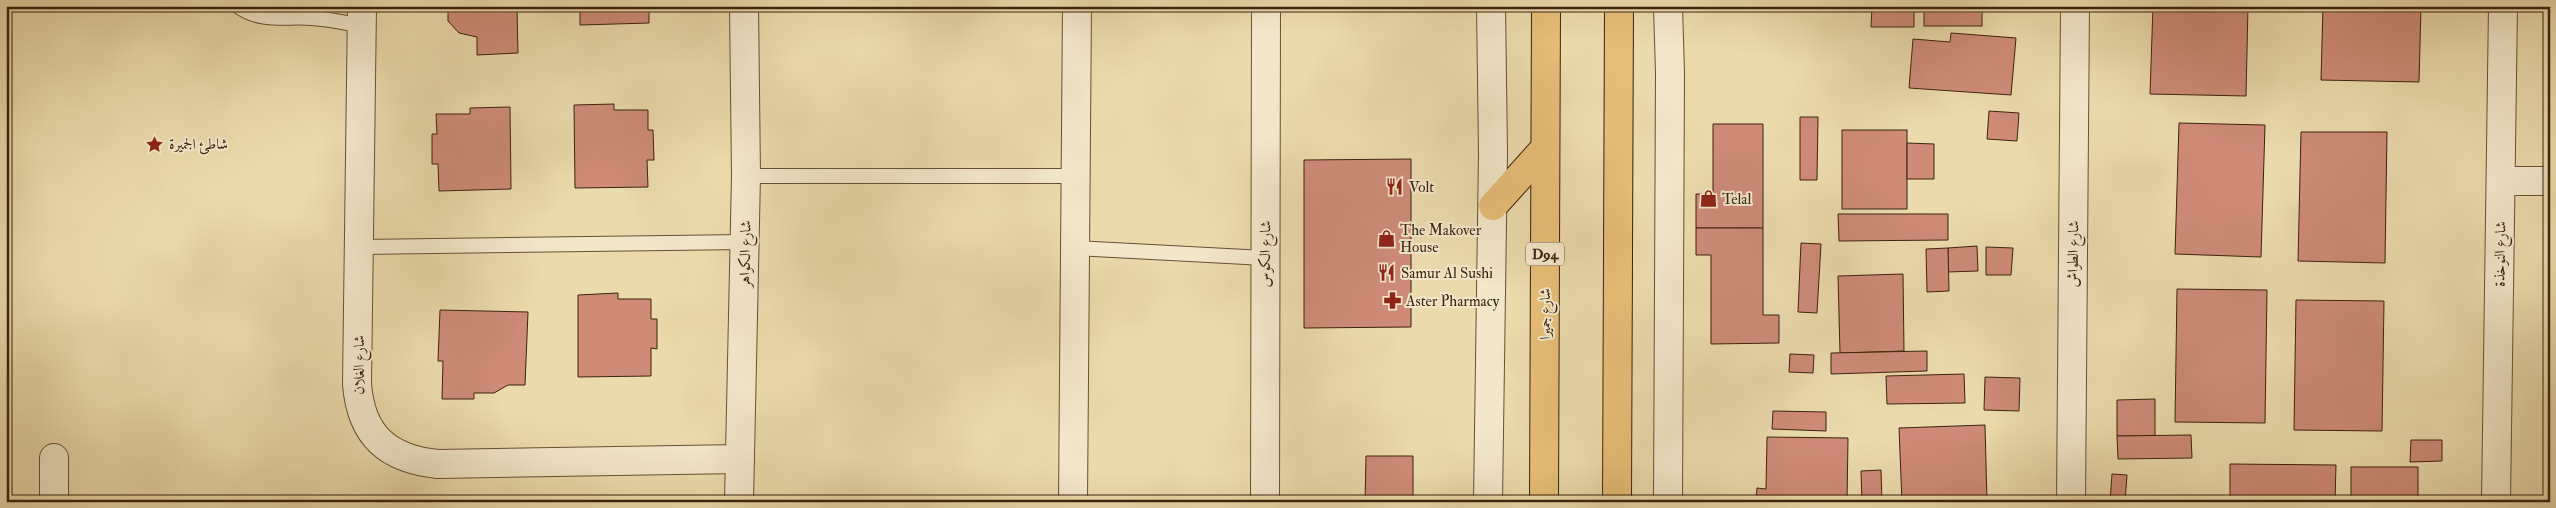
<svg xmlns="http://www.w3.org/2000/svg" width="2556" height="508" font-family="'IM FELL Double Pica',Amiri,serif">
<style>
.building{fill:#ce8b78;stroke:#3c220f}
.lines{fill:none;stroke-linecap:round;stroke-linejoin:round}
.lane-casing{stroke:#685036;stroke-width:16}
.street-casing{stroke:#685036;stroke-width:30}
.primary-casing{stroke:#3c220f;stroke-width:30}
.lane{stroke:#f2e7c9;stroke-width:14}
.street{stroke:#f2e7c9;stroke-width:28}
.primary{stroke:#e6bd76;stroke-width:28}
.labels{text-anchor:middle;stroke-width:4;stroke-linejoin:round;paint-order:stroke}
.shield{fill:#f2e7c9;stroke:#735d47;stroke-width:1}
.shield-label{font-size:14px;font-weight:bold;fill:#3c220f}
.poi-label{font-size:15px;fill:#3c220f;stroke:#f2e7c9;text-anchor:start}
.street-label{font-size:15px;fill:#3c220f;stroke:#f2e7c9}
</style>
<rect width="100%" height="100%" fill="#ebdaac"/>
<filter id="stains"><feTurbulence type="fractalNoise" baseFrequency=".004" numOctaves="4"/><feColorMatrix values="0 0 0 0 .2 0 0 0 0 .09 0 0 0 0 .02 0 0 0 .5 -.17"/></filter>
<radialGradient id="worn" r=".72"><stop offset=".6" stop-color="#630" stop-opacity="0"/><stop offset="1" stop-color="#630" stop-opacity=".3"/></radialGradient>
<g class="building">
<path d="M439,6H533V7L517,8L518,53L477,55V37L459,33L448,21V11H439Z"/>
<path d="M580,6H649V23L580,25Z"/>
<rect x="1924" y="6" width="58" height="20"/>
<path d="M2153,6H2248L2246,96L2150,94Z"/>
<path d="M2323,6H2421L2419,82L2321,80Z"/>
<path d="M1872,7L1914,8V27H1871Z"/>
<path d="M1951,33L2016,38L2011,95L1909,88L1913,39L1950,42Z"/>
<path d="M614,104V110H648V130H653L654,160H647L648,187L575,188L574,105Z"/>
<path d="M510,107L511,189L439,191L438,164H432V134H437L436,114H470V108Z"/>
<path d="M1989,111L2019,113L2017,141L1987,139Z"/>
<path d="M1800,117H1818L1817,180H1800Z"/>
<path d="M2179,123L2265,125L2261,257L2175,254Z"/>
<path d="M1713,124H1763V228H1696V194H1713Z"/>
<rect x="1842" y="130" width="65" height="79"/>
<path d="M2301,132H2387L2385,263L2298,261Z"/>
<path d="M1907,143L1934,144V179H1907Z"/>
<path d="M1411,159V327L1304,328V160Z"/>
<path d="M1838,214H1948V240L1839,241Z"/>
<path d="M1696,228H1763V315H1779V343L1711,344V255H1696Z"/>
<path d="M1801,243L1821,244L1817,313L1798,312Z"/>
<path d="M1977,246L1978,271L1948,272V248Z"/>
<path d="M1986,247L2013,248L2011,275H1986Z"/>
<path d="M1948,248L1949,291L1927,292L1926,249Z"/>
<path d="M1903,274L1904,351L1840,353L1838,276Z"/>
<path d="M2177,289L2267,290L2265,423L2175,422Z"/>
<path d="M618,293V299H651V319H657V349L651,348V376L578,377V295Z"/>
<path d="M2296,300L2384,301L2382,431L2294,430Z"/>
<path d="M440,310L528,312L525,385H508L494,393H474V399H442L443,361H438Z"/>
<path d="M1927,351V371L1831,374V353Z"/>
<path d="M1790,354L1814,355L1813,373L1789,372Z"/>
<path d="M1964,374L1965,403L1887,404L1886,376Z"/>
<path d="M1985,377L2020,378L2019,411L1984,410Z"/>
<path d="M2155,399V436H2117V400Z"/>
<path d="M1773,411L1826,412V431L1772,429Z"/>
<path d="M1985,425L1987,502H1902L1899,428Z"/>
<path d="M2191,435L2192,458L2118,459L2117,436Z"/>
<path d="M1767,437L1848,438L1847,502H1756L1757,488L1766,489Z"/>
<path d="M2411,440H2442V461L2410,462Z"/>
<path d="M1366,456H1413V502H1365Z"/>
<path d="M2230,464L2336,465L2335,502H2230Z"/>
<rect x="2351" y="467" width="67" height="35"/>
<path d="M1881,470L1882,502H1862L1861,471Z"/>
<path d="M2112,474L2127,475L2125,502H2110Z"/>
<path d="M648,497V502H365V498Z"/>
</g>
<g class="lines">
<defs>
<g id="lane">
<path d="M238,6C261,23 285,16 312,18C329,19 346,23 362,26"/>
<path d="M746,176H1076"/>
<path d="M360,247L745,242"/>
<path d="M1075,248L1265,258"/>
</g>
<g id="street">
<path d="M362,6L357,384C361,436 388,459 438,464L740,459"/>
<path d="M1668,6L1670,73L1668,502"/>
<path d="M2502,181H2550"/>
<path d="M54,458V502"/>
<path d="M739,502L746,176L744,6"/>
<path d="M1073,502L1077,6"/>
<path d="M1265,502L1266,6"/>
<path d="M1488,502L1493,153L1491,6"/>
<path d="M2071,502L2075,6"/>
<path d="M2496,502L2503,6"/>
</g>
<g id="primary">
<path d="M1493,206L1545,148"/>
<path d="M1544,502L1546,6"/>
<path d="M1617,502L1619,6"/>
</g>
</defs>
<use href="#lane" class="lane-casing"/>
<use href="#street" class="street-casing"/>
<use href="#primary" class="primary-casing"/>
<use href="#lane" class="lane"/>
<use href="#street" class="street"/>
<use href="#primary" class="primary"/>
</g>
<defs>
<symbol id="sight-bare" viewBox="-9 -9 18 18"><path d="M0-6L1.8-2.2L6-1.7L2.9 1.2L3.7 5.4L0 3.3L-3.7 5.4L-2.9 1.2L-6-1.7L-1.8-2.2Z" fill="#8f2418" stroke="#f2e7c9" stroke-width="2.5" paint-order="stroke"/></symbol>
<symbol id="restaurant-bare" viewBox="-9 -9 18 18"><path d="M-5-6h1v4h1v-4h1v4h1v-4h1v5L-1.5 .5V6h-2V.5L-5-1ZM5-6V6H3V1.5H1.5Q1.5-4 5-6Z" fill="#8f2418" stroke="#f2e7c9" stroke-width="2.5" paint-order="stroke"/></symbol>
<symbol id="shop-bare" viewBox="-9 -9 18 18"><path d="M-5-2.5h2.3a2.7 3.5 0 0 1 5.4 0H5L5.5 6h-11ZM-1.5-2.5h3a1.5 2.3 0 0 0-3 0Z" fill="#8f2418" stroke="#f2e7c9" stroke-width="2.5" paint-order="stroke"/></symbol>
<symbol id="pharmacy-bare" viewBox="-9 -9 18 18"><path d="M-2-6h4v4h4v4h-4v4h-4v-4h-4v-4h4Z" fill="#8f2418" stroke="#f2e7c9" stroke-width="2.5" paint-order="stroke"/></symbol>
</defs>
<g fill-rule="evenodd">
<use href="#sight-bare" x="142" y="132" width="25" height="25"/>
<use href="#restaurant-bare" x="1382" y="174" width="25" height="25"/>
<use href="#shop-bare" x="1696" y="186" width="25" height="25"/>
<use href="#shop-bare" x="1374" y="226" width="25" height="25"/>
<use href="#restaurant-bare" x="1374" y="260" width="25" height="25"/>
<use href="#pharmacy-bare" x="1380" y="288" width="25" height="25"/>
</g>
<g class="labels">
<rect class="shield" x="1526" y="242.5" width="38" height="23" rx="4"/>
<g class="shield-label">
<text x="1545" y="259">D94</text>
</g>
<g class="poi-label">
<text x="169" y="149">شاطئ الجميرة</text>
<text x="1409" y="192">Volt</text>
<text x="1722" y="204">Telal</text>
<text x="1400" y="235">The Makover<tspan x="1400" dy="17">House</tspan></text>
<text x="1401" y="278">Samur Al Sushi</text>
<text x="1406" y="306">Aster Pharmacy</text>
</g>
<g class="street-label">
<text transform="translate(745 254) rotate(-89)" y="5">شارع الكواهر</text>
<text transform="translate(1265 254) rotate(-89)" y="5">شارع الكوس</text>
<text transform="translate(2073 254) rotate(-89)" y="5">شارع الطواش</text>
<text transform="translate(2500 254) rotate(-89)" y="5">شارع النوخذة</text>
<text transform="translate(1545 314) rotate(-90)" y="5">شارع جميرا</text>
<text transform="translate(359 365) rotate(-90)" y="5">شارع الغلان</text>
</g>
</g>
<rect width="2556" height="508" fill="none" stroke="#ebdaac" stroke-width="25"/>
<rect x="8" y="8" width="2541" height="493" fill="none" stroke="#3c220f" stroke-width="2.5"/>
<rect x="12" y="12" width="2531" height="483" fill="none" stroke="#3c220f"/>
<rect width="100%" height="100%" filter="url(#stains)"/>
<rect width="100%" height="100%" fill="url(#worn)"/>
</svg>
